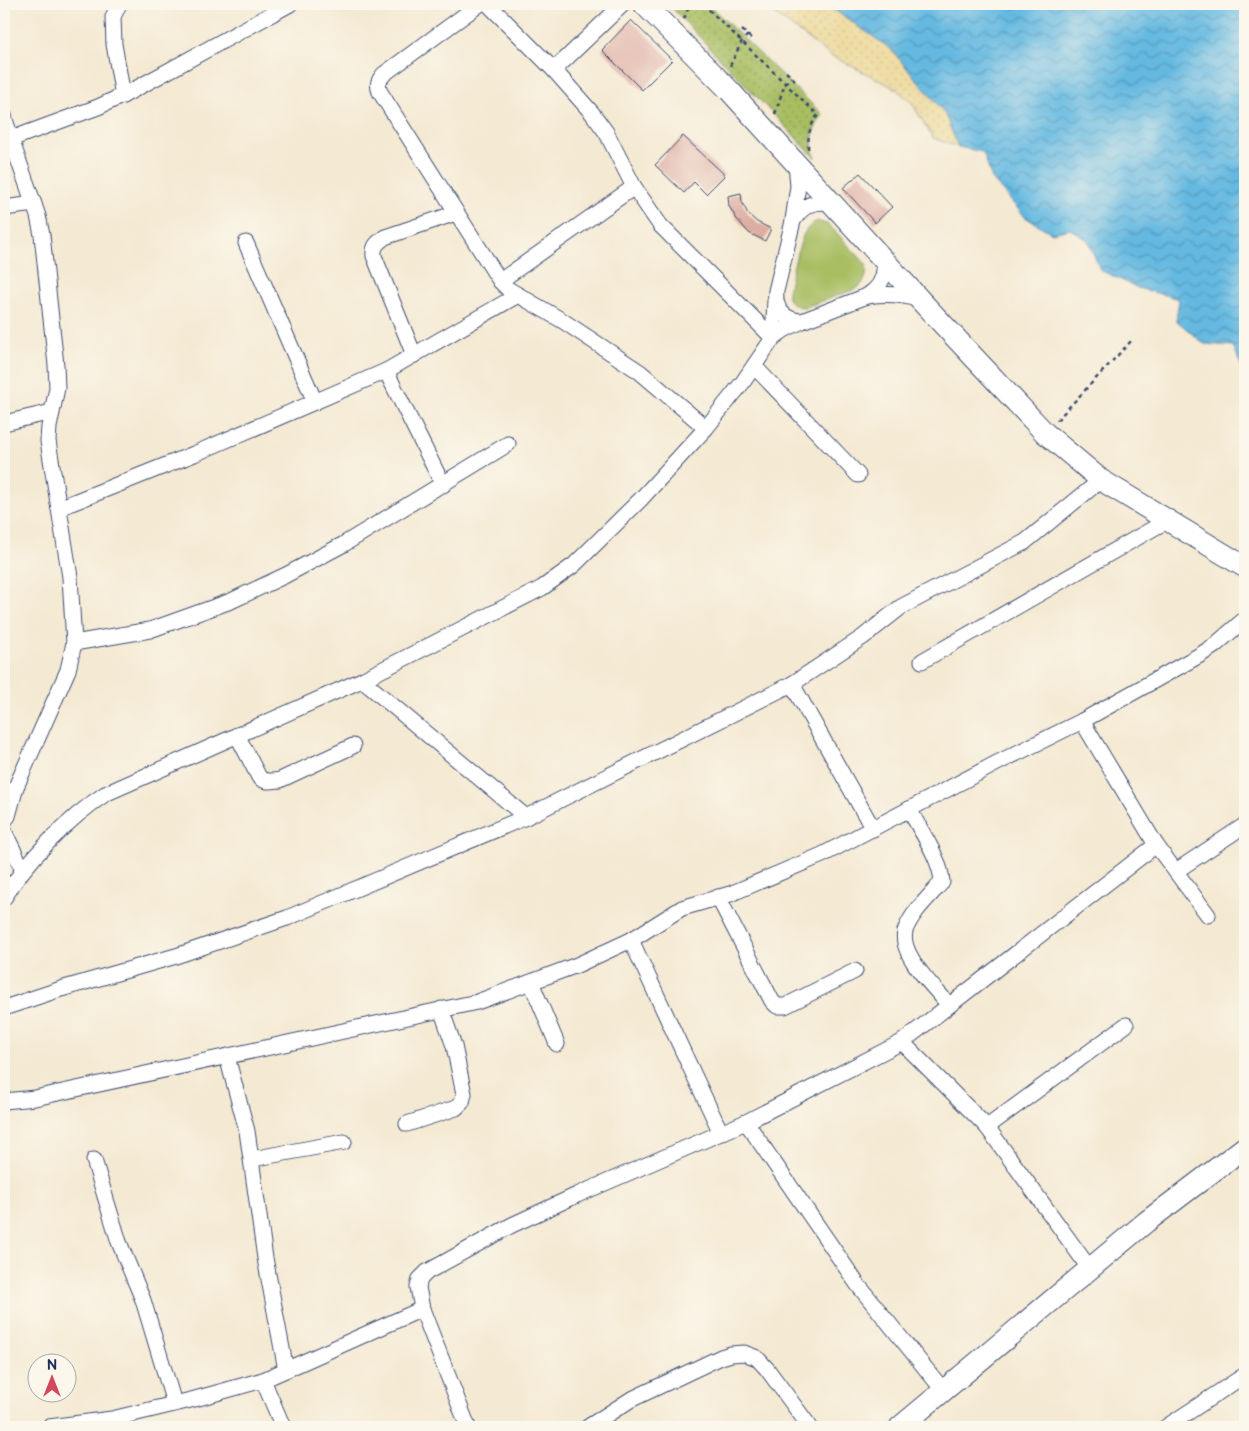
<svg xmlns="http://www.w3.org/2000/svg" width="1249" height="1431" font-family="'Balsamiq Sans',sans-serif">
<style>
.green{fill:#a9be62;stroke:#627660}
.sand{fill:url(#sand-dots);stroke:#84847e}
.park{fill:url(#park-dots);stroke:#627660}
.water{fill:url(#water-waves);stroke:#4074a0}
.building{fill:#deada2}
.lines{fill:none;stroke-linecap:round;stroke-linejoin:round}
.street-casing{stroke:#3c4b6f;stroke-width:17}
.secondary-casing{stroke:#3c4b6f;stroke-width:23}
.path{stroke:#3c4b6f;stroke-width:2.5;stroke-dasharray:4 4;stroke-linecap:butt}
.street{stroke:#fff;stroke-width:15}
.secondary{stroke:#fff;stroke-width:21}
</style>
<defs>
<pattern id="sand-dots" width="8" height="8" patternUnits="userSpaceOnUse" patternTransform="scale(1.25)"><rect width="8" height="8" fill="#eeda9e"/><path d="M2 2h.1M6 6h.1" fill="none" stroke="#ccbb8a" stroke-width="1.8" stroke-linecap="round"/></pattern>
<pattern id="park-dots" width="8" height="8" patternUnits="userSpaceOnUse" patternTransform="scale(1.25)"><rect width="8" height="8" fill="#a9be62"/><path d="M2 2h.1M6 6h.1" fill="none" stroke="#899b54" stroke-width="1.8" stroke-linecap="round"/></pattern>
<pattern id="water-waves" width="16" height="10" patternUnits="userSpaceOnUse" patternTransform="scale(1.25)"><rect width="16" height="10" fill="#65b9e1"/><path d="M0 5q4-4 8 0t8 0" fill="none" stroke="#5297ba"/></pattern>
</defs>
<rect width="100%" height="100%" fill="#fbf7ec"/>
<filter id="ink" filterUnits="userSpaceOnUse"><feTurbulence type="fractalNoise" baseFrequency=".02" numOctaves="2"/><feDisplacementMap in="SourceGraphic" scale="10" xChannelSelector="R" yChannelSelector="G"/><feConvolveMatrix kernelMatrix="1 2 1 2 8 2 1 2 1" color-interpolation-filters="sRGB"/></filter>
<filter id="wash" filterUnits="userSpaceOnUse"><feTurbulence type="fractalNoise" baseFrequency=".0096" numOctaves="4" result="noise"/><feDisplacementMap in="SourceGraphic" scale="20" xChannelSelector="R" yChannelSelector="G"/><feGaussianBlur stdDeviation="1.12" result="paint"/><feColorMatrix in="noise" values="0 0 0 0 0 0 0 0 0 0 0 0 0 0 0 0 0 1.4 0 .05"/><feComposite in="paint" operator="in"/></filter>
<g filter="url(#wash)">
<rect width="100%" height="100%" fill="#f4e9d2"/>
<path class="green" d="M817,221L829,225L866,264C868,275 865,283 856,289L805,307C799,307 791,305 788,298C786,291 800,240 805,232C808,227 812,224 817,221Z"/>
<path class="sand" d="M761,4H826L891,49L944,112L958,147L933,138L912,103L895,88L830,55Z"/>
<path class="park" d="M668,4H708L823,115C812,129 810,141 815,158Z"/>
<path class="water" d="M826,4H1245V370L1242,367L1233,346L1204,344L1176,320L1179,299L1138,288L1100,270L1088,240L1070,229L1052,233L1025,217L992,179L983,152L958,147L944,112L891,49Z"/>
<g id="blocks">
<g class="building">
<path d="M631,20L672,60L642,90L602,50Z"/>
<path d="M683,136L725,175L706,194L694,182L684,193L655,165Z"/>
<path d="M860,173L892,207L875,223L843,188Z"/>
<path d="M741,193L742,202L748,214L757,222L771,229L765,241L749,233L736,218L729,206L728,196Z"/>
</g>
</g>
</g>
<g filter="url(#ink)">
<use href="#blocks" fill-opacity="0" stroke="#3c4b6f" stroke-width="1"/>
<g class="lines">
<defs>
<g id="street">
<path d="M119,4L113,17L114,44L123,96"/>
<path d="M480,4L384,74C378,81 377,84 380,92L500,281L508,289L563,321L640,372L706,428"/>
<path d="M554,70L623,4"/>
<path d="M4,116L11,139"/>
<path d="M834,204C816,199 803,204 793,221L776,291C774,309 784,320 802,321L867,296C881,287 888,274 882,257"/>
<path d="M4,208L34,204"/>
<path d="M793,220L798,186L796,163"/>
<path d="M246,243L315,402"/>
<path d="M500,281L634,187"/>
<path d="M867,296C886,293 902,294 920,300"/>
<path d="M775,300L773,338L784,330L802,321"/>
<path d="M414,355L374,256C373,246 377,243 385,237L456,213"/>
<path d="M754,366L858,475"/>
<path d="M386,371L443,485"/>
<path d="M4,423L52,412"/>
<path d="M59,508L194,454L386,371L518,295"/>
<path d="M74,643L150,630L231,601L286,575L344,544L508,444"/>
<path d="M922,661L1168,520"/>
<path d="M362,680L526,817"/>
<path d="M792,684L873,829"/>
<path d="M1082,721L1156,845L1208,915"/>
<path d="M237,735L259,777C265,783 272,781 280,780L353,746"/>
<path d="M909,809C920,830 941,859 942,882C930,896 911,913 905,931C899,955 935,988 949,1005"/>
<path d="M4,821L8,816L16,787L68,670L74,643L70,577L48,441L49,427L57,388L56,365L42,235L38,216L11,139L98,107L128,93L290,4"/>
<path d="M4,831L23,870"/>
<path d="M1176,871L1245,825"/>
<path d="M718,897L772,1001L777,1006H785L855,971"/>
<path d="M4,898C26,861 69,818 105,794L362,680L542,588L574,565L640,500L706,428L743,382L773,338L660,225L634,187L606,132L592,113L554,70L488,4"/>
<path d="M631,940L721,1133"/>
<path d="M531,982L557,1044"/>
<path d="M4,1008L61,989L176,956L287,918L526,817L792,684L863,637L901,607L1025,542L1101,480"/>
<path d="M902,1042L987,1127L1090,1269"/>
<path d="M227,1057L247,1131L265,1258L286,1370"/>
<path d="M4,1101L35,1098L477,1002L577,965L631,940L682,908L730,894L822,855L999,762L1082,721L1200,655L1214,646L1245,619"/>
<path d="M746,1122L858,1285L943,1390"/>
<path d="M407,1124L456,1108L462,1102L464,1094L454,1046L441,1009"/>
<path d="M987,1127L1126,1025"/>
<path d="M252,1159L344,1142"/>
<path d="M94,1160L119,1242L143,1300L174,1403"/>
<path d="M263,1380L283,1427"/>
<path d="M49,1427L112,1419L195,1399L263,1380L422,1309"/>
<path d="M468,1427L422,1309L418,1287L420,1279L427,1272L512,1225L577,1195L746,1122L902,1042L1156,845"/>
<path d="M588,1427L630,1400L721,1357L731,1354L744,1353L757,1358L767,1369L810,1427"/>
<path d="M1166,1427L1245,1375"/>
</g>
<g id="secondary">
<path d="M644,4L729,90L921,301L1045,433L1101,480L1245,567"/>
<path d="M900,1427L1146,1222L1245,1147"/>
</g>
</defs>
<use href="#street" class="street-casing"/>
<use href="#secondary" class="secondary-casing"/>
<g class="path">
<path d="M703,4L818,115C809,126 808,137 808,151"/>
<path d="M684,19L690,4"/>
<path d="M742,30L753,40"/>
<path d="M730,66L742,41L748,35"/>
<path d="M786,72L797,82"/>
<path d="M775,114L785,83L791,77"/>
<path d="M1057,420L1133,339"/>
</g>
<use href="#street" class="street"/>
<use href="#secondary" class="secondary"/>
</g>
</g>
<rect width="1249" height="1431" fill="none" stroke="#fbf7ec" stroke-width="20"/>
<g transform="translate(52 1378)"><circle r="24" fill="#fbf7ec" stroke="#a1a7b3"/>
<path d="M0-4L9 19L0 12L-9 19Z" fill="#d1495b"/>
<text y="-8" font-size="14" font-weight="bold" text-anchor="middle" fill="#1b2f5e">N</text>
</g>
</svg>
